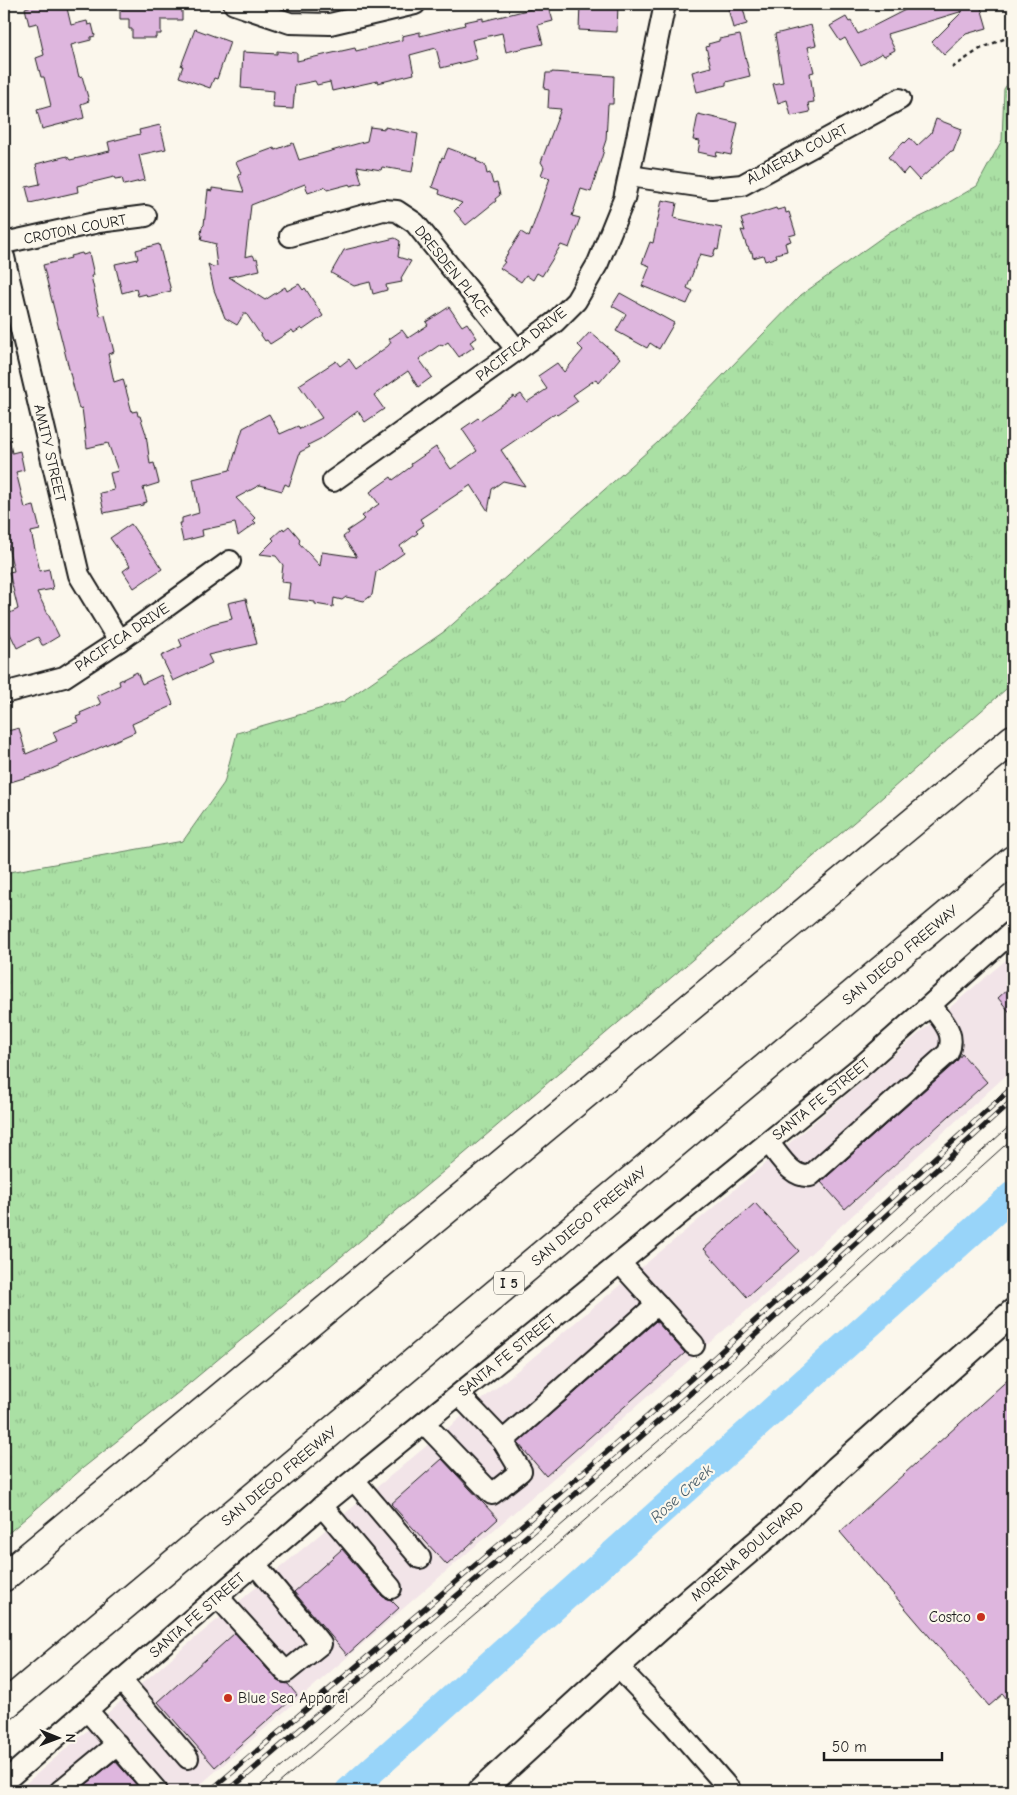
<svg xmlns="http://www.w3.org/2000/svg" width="1017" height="1795" font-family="'Comic Neue',sans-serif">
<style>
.built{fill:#f2e4e8}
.grass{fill:url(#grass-tufts);stroke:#637e60}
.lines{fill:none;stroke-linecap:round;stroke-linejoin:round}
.river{stroke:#98d4f9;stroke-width:28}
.building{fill:#deb6de;stroke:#1c1c1c}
.minor-casing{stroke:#1c1c1c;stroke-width:24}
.major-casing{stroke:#1c1c1c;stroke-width:29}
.highway-casing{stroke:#1c1c1c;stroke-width:31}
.path{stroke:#1c1c1c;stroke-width:2.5;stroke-dasharray:4 4;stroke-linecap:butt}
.minor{stroke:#fbf7ec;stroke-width:20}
.major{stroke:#fbf7ec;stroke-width:25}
.highway{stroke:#fbf7ec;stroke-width:28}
.tram{stroke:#1c1c1c;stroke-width:1}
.rail-casing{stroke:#1c1c1c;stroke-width:5.5}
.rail{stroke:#fbf7ec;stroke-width:4;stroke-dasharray:11;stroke-linecap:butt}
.poi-dot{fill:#c8321e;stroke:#fbf7ec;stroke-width:2}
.labels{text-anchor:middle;stroke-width:4.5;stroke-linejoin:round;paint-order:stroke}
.shield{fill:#fbf7ec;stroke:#5f5e5a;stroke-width:1}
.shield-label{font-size:14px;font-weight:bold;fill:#1c1c1c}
.street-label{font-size:15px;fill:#1c1c1c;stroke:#fbf7ec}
.poi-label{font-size:15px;fill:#1c1c1c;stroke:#fbf7ec;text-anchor:end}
.water-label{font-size:16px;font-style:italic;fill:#475c69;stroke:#fbf7ec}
</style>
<defs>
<pattern id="grass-tufts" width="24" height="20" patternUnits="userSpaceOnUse" patternTransform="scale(1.25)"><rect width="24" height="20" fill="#aae0a4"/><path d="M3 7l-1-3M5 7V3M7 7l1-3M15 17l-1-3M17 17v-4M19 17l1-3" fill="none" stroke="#92c08d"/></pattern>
</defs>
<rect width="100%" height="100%" fill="#fbf7ec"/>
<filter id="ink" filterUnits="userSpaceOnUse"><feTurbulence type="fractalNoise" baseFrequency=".02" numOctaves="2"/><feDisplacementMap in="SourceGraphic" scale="10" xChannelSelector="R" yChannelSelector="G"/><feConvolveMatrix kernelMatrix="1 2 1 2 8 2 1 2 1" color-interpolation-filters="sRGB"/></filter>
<g filter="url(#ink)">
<path class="built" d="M1013,954V1069L776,1285L193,1791H17L176,1654L696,1222Z"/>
<path class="grass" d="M1013,76V683L860,817L444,1171L180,1391L83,1468L4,1537V873L183,841L224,783L237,733L343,702L445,631L657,443L801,295L891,231L939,208L977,186L1002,140L1004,89Z"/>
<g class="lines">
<path class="river" d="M349,1791L1013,1195"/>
</g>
<g class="building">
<path d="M40,4H66L71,25L87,21L88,25L92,24L95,36L91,37V40L71,45L79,77L82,76L89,101L81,104L84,118L42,129L37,110L51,106L44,77H41L36,58L44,55L37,23L29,25L25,8Z"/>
<path d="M129,4H182V20H161V34H156V38H132V29H129V19H120V5Z"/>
<path d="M540,4H548L553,21L538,25L543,44L506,52L502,33L472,40L477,59L441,68L436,48L410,55L414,74L378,83L377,81L332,91L330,82L317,85L315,81L295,85L293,109L273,108L274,91L241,88L243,52L277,54V51L297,53V61L355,48L356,51L402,40V36L420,32V36L465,25L464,22L483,18V21L531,9L530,6Z"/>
<path d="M580,4H618L617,32L579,30Z"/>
<path d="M727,4H742L747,24L733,28Z"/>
<path d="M924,4H980L987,28L966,34L944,55L932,42L963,11L887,34L895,50L884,56L882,53L861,65L845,38L840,41L830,26L846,17L849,22L851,21L858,34L907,9Z"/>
<path d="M811,25L816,45L808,47L814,72L810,73L814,102L808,103L810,112L791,116L787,100L778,103L773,84L783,82L775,34Z"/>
<path d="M195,29L230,42L217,79L214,78L210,88L179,77L183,66H181Z"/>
<path d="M740,35L750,76L726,82V85L697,92L692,72L711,67L706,47L709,46L708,44L719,41V39Z"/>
<path d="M552,72L614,76L613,104H608L606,140L603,149L604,150L591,192L581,189L572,216L580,218L569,248L561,245L542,276L537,273L533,280L526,275L521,282L500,268L505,262L503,261L521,232L529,237L550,178L541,175L544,167L541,162L561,109L548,108L549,90L544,89L546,73H552Z"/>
<path d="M698,114L738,123L731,155L717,152L716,156L698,152L700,141L693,140Z"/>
<path d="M936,119L962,129L953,152L951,151L919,180L908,168L903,174L888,157L904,142L905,143L910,138L917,146L931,133Z"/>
<path d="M160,125L166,149L139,155L145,180L124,185L122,178L115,179L114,177L77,186L78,192L30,203L26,187L40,184L36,164L67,156L70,160L110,151L108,142L140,134L139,130Z"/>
<path d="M370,127L385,129V127L418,134L412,172L382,167L381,170L357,166L362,183L350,186V184L327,190L326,187L308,193L305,184L251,205L245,257L253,255L255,259L257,258L260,270L229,277L265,300L285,287L287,291L299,284L303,290L305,288L323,316L303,330L301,328L294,333L292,330L270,344L267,340L265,341L245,312L237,325L225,318L214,290L208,264L213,267L217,266L215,250L216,244L201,240L202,235L201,234L202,227L204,225L208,190L212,191V188L244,192L238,175L241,173L236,162L274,148L275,150L293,143L299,160L367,141Z"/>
<path d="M448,148L477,159L476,161L485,165L487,174L490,173L493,184L497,183L500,195L495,199L496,201L466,225L454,211L462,203L439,194L440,190L432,187L442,157L444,158Z"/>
<path d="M662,200L677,203L674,218L722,228L718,250L715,249L713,257L700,254L687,288L693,291L687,304L642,286L650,266L642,263L650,242L653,243Z"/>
<path d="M776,208L777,210L785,208L786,213L789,212L796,234L789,236L791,241L785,243L787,251L776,254L777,257L765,261L763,255L753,258L752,252H750L748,247H747L741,230L745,231L741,219Z"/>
<path d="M395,238L400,241L398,257L411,261L401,278L402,282L386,285L387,290L373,294L370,282L354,286L331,273L344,250Z"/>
<path d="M159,244L171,291L147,297L146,294L138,296L136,289L122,293L115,264L138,259L136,250Z"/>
<path d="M82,253L83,255L89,253L94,275L91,276L100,316L105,315L114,352L108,354L114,382L123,379L132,412L137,411L138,416H140L146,434L150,464L154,463L159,483L143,488L147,502L143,503V505L104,513L100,493L114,490L110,473L118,471L108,443L87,448L82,408L79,409L43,265L71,258L70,256Z"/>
<path d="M620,293L674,323L659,349L650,343L647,348L616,331L626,314L612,306Z"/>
<path d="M449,307L462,326L467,323L477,338L470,342L474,347L459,357L448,342L442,346L441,344L419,359L432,377L418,387L408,371L374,395L384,409L365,422L358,411L320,439L308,445L310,447L300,452L289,486L285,484L282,491L260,485L236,498L255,518L253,520L256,523L238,536L235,523L202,530L203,536L183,541L179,523H182V518L199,513L193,479L230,470L243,428L269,414L280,434L298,426L300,429L322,418L299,385L336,361L340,366L349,359L356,369L388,346L391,342L389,339L402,330L408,338L428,325L426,322Z"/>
<path d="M590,332L620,358L599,383L596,379L573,395L578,401L557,415L555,413L501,450L525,486L503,481L492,489L488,511L471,485L420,519L424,525L416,531L418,533L400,546L404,553L376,572L372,595L364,601L346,597L342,600L334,598L333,607L315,604V602L288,599L290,583L281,582L283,565L276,556L260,554L274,540L272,538L283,528L284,530L289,526L300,539L299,543L320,566L322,552L357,557L343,537L348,533L347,531L365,519L362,516L379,504L370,492L391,477L393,480L412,466L411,464L436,447L451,469L477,451L462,429L478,418L480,420L514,396L515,398L521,394L527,402L547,389L538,376L557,363L564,372L583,350L578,345Z"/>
<path d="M9,439L12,453L20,451L24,470L16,472L25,508L34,506L40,530L31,532L40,571L49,569L53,589L37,592L59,636L44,645H42L38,637L17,648L4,621V616L18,609L9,572L14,571L6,538L4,539V440Z"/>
<path d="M131,524L162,569L134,588L123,571L130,566L110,538Z"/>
<path d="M246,599L257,644L208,655L212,663L173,681L161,656L182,646L179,639L212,624L232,619L228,603Z"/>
<path d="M137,672L142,684L161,675L173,704L170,707L132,724L135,732L47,771L4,784V747L8,746L4,732L19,728L26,754L57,741L53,732L78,722L76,717L81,715L80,713L101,704L97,696L120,685L119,681Z"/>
<path d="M1013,984V1016L998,998Z"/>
<path d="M962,1054L987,1082L845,1209L821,1182L956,1062Z"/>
<path d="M755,1203L799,1251L747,1297L704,1249Z"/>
<path d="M656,1321L685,1353L546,1476L518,1443Z"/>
<path d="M1013,1375V1707L1003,1694L989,1706L840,1532Z"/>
<path d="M442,1459L498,1519L447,1565L391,1504Z"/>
<path d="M342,1549L382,1596L387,1599L391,1600L399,1608L347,1655L294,1592Z"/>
<path d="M235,1633L277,1680L282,1683L288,1684L297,1695L215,1767L158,1702Z"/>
<path d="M115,1761L142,1791H78Z"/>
</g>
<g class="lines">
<defs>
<g id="minor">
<path d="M234,4L290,23L330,24L415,4"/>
<path d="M630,176L711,188L742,185L900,99"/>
<path d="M290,236L383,210L397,211L415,223L517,350"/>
<path d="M4,243L99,222L146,216"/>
<path d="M4,257L79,575L119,641"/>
<path d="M333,481L517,350L555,322L576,301L598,263L624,199L665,4"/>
<path d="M4,693L64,677L119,641L230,561"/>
<path d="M768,1142C780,1156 791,1178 810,1176L948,1053C957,1033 942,1021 931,1005"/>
<path d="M620,1263L694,1345"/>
<path d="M459,1395L503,1441L657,1304"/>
<path d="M424,1423L492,1494L521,1471L503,1441"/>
<path d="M354,1480L420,1558"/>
<path d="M322,1506L391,1588"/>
<path d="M218,1597L286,1672L321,1644L255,1564"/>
<path d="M617,1666L669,1720L731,1791"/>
<path d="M121,1680L188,1758"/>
<path d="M87,1710L157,1791"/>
<path d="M4,1782L329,1500L864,1064L1013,931"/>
<path d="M60,1791L117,1744"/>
</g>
<path id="major" d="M481,1791L617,1666L693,1598L786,1519L837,1469L1013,1312"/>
<g id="highway">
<path d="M4,1577L1013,739"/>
<path d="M4,1706L1013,860"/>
</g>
</defs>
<use href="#minor" class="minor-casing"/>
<use href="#major" class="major-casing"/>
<use href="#highway" class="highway-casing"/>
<path class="path" d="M952,68L980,49L1013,35"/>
<use href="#minor" class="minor"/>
<use href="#major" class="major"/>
<use href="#highway" class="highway"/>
<g class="tram">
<path d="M254,1791L707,1399L1013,1123"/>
<path d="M270,1791L562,1540L717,1405L1013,1138"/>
</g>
<defs>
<g id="rail">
<path d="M210,1791L539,1511L694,1376L1013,1087"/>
<path d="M228,1791L548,1518L701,1384L1013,1100"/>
</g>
</defs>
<use href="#rail" class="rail-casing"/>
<use href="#rail" class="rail"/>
</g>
</g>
<g class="poi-dot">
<circle cx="981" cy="1617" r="5"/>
<circle cx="228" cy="1698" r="5"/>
</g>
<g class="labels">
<rect class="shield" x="494" y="1271.5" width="30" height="23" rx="4"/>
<g class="shield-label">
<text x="509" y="1288">I 5</text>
</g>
<g class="street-label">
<text transform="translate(797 154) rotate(-28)" y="5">ALMERIA COURT</text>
<text transform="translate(75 229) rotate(-11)" y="5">CROTON COURT</text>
<text transform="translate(453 271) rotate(51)" y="5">DRESDEN PLACE</text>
<text transform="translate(521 344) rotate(-38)" y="5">PACIFICA DRIVE</text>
<text transform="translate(50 453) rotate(77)" y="5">AMITY STREET</text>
<text transform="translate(122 637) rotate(-34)" y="5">PACIFICA DRIVE</text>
<text transform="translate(900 955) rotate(-40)" y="5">SAN DIEGO FREEWAY</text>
<text transform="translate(821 1099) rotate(-39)" y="5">SANTA FE STREET</text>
<text transform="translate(589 1216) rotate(-40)" y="5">SAN DIEGO FREEWAY</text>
<text transform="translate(507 1355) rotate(-39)" y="5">SANTA FE STREET</text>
<text transform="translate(279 1476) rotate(-40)" y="5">SAN DIEGO FREEWAY</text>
<text transform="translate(747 1551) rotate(-41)" y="5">MORENA BOULEVARD</text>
<text transform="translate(197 1615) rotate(-41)" y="5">SANTA FE STREET</text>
</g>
<g class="poi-label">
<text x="971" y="1622">Costco</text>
<text x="238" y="1703" text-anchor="start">Blue Sea Apparel</text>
</g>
<g class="water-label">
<text transform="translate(681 1493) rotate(-42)" y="6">Rose Creek</text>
</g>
</g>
<rect width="1017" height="1795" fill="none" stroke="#fbf7ec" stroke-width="20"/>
<rect x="10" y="10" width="997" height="1775" fill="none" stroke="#1c1c1c" stroke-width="2" filter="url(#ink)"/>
<g transform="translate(58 1738) rotate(91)" stroke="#fbf7ec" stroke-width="4" paint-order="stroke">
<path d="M0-4L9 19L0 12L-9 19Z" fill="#1c1c1c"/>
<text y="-8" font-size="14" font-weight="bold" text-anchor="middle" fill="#1c1c1c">N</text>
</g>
<path d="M824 1752v8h118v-8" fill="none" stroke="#1c1c1c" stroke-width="2.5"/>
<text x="832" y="1752" font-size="15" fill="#1c1c1c" stroke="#fbf7ec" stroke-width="4" paint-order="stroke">50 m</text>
</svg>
